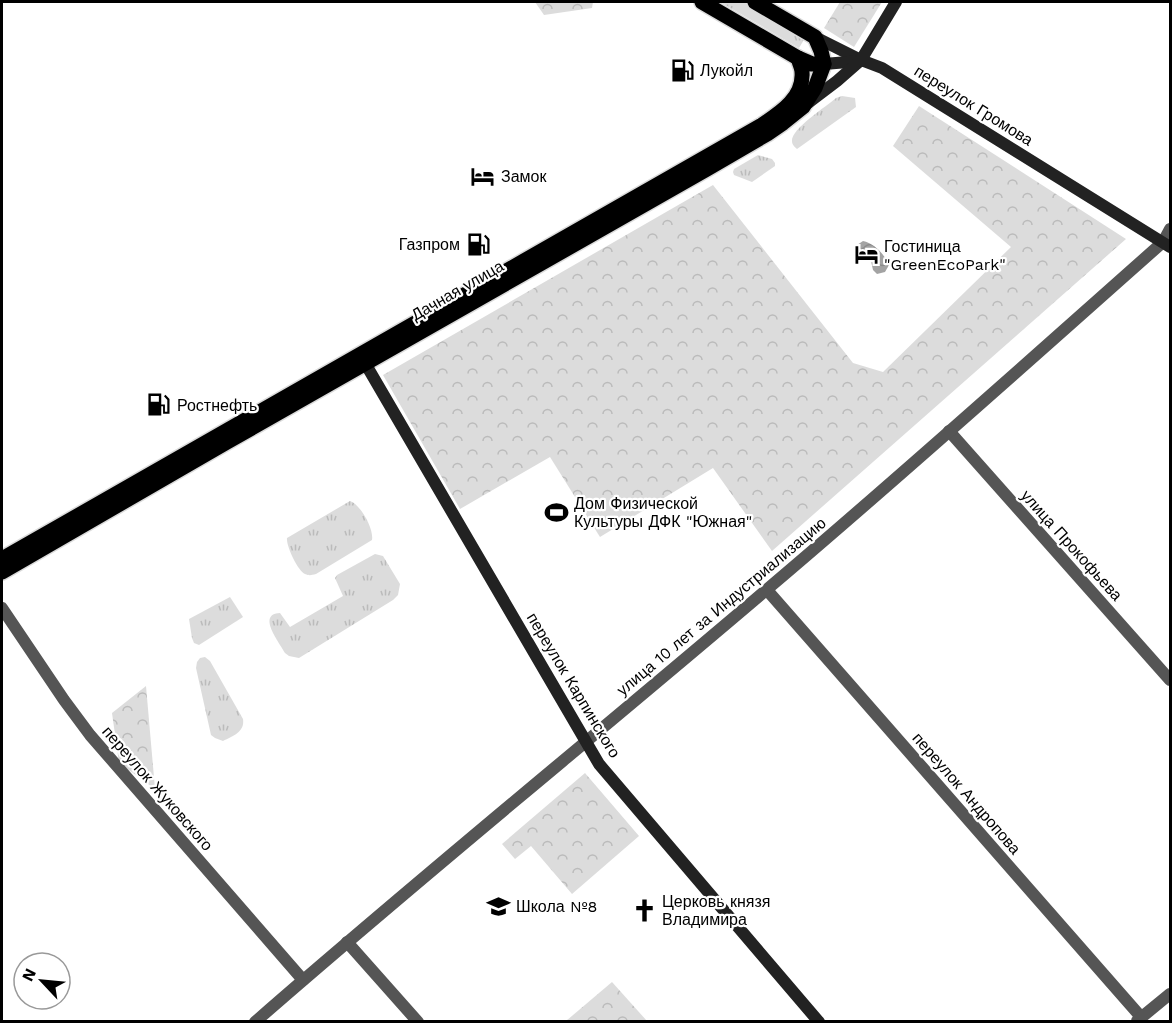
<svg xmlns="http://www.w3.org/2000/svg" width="1172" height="1023" font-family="'Work Sans',sans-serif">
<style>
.grass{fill:url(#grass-tufts)}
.forest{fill:url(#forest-crowns)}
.water{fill:url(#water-waves)}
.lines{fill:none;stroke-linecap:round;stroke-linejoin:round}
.primary-casing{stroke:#dbdbdb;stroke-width:18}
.street{stroke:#555;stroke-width:12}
.secondary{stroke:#222;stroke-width:12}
.primary{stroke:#000;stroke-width:15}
.labels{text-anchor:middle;stroke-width:4.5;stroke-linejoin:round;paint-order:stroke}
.poi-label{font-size:16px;fill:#000;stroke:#fff;text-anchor:start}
.street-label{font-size:16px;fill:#000;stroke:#fff}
</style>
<defs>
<pattern id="grass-tufts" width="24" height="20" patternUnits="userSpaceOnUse" patternTransform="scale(1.5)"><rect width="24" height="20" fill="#dcdcdc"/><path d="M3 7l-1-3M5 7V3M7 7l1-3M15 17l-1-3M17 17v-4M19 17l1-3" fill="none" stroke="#bbb"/></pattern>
<pattern id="forest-crowns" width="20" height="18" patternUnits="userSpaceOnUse" patternTransform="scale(1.5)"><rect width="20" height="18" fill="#dcdcdc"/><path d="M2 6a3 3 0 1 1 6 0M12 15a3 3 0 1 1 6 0" fill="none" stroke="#bbb"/></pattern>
<pattern id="water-waves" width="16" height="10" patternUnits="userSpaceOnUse" patternTransform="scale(1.5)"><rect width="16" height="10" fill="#a3a3a3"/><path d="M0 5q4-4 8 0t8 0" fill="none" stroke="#8b8b8b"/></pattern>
</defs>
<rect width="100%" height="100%" fill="#fff"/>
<g class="grass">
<path d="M720,2H744L805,38L799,48Z"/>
<path d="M842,96L855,98L856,107L797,149C795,147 792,145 792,141C791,129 827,106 836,98Z"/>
<path d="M758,155L772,159L775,163V166L752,182L734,175L733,172L734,169Z"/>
<path d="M350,501C361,505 374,529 372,540L316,574C311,575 310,576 305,574C298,571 286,546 287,538Z"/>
<path d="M375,554L383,556L400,584L398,595L393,600L299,658L289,656L285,653C280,643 256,614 280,613L290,627L343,596L335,578L337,575Z"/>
<path d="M230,597L243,617L199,645L194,643L192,638L189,619Z"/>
<path d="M205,657L210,661L243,719C245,732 233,736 223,741L215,738L211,735L196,668L197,662L200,658Z"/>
</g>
<g class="forest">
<path d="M535,2H593L592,8L544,15Z"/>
<path d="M840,2H882L854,47L824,28Z"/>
<path d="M919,106L1126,239L772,551L713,468L600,537L550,457L460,509L383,375L713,185L853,363L883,372L1011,247L893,146Z"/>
<path d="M146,686L155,789L119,763L112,713Z"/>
<path d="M585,773L639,836L572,894L531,846L515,859L502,844Z"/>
<path d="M612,982L647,1021H566Z"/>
</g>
<path class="water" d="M863,241C874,243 885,255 889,265L885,272L877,274L873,270L871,261L861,257L862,251L857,245Z"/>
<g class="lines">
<defs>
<g id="primary">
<path d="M702,2L798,58L812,64H824"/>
<path d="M2,559L762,125C780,113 804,98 802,72C802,68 799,62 798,58"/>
<path d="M2,572L227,442L707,169L767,134L783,123L803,107L815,88L824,64L821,51L815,37L755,2"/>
</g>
</defs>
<use href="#primary" class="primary-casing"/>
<g class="street">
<path d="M949,431L1170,680"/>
<path d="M767,590L1141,1017"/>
<path d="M2,608L64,700L90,735L303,980"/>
<path d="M347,942L418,1022"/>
<path d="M1137,1021L1170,994"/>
<path d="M255,1022C423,875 596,735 765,591C900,477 1031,359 1163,242L1170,229"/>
</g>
<g class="secondary">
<path d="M815,37L861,60L882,68L1170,247"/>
<path d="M824,64L860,61"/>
<path d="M808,103L837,81L861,60L896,2"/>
<path d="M365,363L599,764L819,1022"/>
</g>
<use href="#primary" class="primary"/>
</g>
<defs>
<symbol id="fuel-bare" viewBox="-9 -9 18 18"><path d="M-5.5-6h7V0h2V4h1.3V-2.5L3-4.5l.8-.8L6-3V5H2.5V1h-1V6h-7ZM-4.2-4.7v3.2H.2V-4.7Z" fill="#000" stroke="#fff" stroke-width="2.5" paint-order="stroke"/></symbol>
<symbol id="hotel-bare" viewBox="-9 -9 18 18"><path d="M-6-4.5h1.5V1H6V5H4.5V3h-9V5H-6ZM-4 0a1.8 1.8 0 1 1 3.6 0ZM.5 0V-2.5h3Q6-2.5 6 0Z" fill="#000" stroke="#fff" stroke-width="2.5" paint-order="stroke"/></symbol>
<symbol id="stadium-bare" viewBox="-9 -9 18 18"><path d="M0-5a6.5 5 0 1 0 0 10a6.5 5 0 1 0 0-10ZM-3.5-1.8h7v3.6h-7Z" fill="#000" stroke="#fff" stroke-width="2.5" paint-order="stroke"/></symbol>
<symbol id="school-bare" viewBox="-9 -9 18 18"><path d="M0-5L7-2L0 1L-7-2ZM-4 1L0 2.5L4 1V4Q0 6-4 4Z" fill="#000" stroke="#fff" stroke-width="2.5" paint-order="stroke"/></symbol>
<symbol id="church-bare" viewBox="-9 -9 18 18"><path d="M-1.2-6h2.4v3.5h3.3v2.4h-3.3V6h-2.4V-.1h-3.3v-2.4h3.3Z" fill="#000" stroke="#fff" stroke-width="2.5" paint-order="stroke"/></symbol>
</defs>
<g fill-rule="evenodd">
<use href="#fuel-bare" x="666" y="54" width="33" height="33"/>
<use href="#hotel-bare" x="466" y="160" width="33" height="33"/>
<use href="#fuel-bare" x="462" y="228" width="33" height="33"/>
<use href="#hotel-bare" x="850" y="238" width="33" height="33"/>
<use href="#fuel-bare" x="142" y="388" width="33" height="33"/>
<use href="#stadium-bare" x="540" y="496" width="33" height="33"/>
<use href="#school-bare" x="482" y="890" width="33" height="33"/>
<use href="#church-bare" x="628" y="894" width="33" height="33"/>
</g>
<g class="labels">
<g class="poi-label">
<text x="700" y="76">Лукойл</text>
<text x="501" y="182">Замок</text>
<text x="460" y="250" text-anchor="end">Газпром</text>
<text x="884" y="252">Гостиница<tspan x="884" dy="18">"GreenEcoPark"</tspan></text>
<text x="177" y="411">Ростнефть</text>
<text x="574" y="509">Дом Физической<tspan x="574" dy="18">Культуры ДФК "Южная"</tspan></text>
<text x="662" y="907">Церковь князя<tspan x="662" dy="18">Владимира</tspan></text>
<text x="516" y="912">Школа №8</text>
</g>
<g class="street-label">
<text transform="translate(974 105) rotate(32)" y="6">переулок Громова</text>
<text transform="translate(457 290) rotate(-30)" y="6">Дачная улица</text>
<text transform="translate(1072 545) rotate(48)" y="6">улица Прокофьева</text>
<text transform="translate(721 606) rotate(-40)" y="6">улица 10 лет за Индустриализацию</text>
<text transform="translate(574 685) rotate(59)" y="6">переулок Карпинского</text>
<text transform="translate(158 788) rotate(49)" y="6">переулок Жуковского</text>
<text transform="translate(967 793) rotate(49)" y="6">переулок Андропова</text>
</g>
</g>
<rect width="1172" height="1023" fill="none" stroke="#000000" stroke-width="6"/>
<g transform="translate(42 981) rotate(296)"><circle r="28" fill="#ffffff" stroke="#999999" stroke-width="1.5"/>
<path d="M0-4.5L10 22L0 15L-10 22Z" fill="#000000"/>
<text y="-9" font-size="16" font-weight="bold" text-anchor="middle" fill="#000000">N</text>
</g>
</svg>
